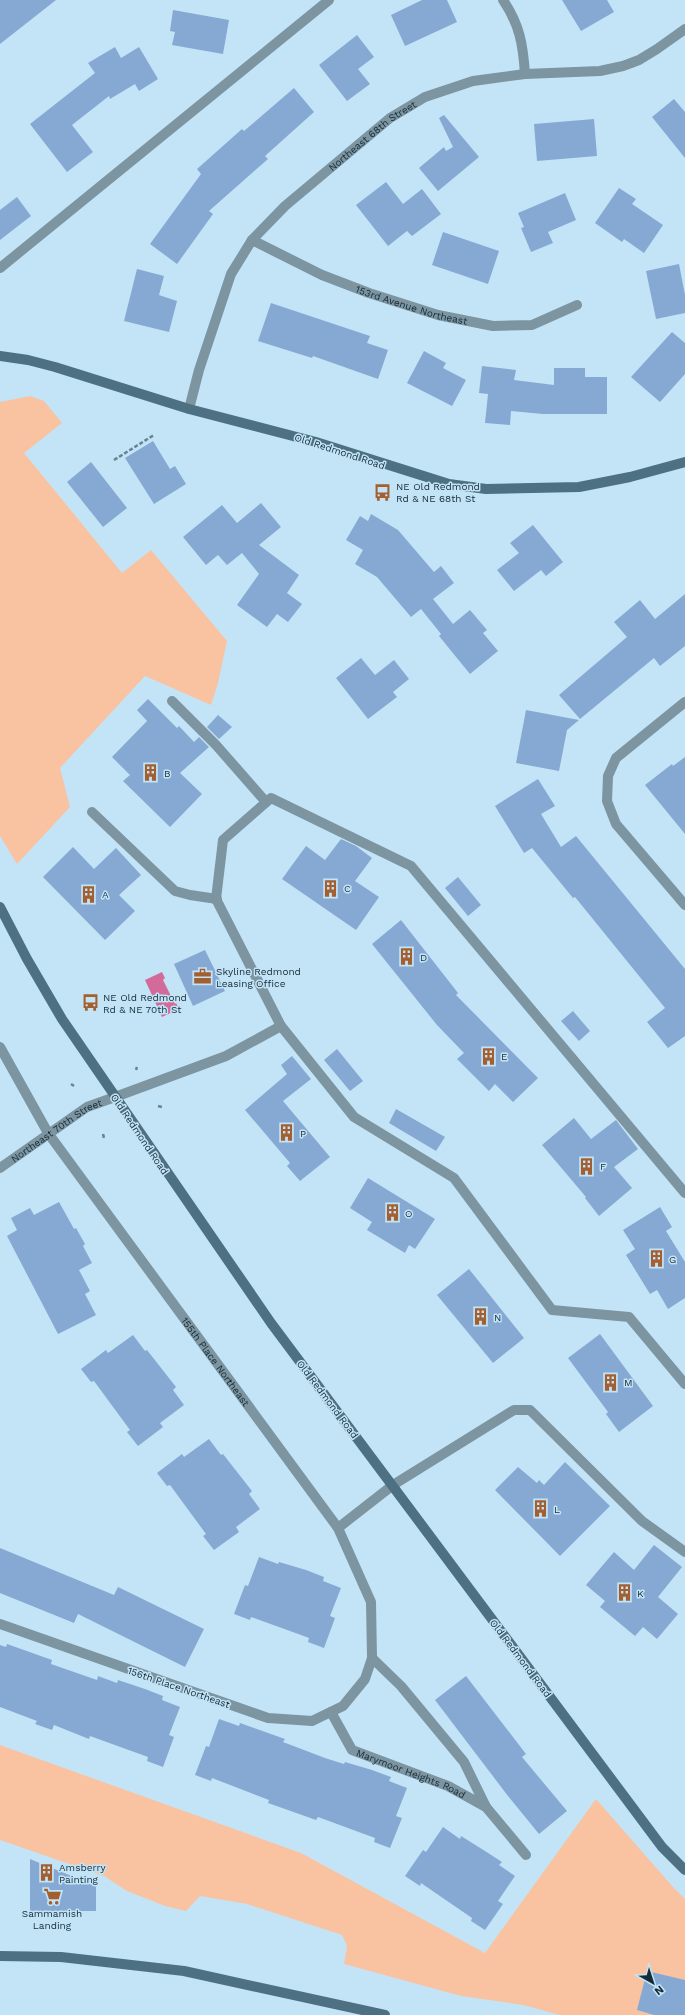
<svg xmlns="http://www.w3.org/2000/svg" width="685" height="2015" font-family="'Work Sans',sans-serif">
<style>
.green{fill:#f9c3a2}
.water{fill:#d36b9a}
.building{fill:#86a9d3}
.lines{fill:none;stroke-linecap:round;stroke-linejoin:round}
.path{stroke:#678392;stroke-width:2.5;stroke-dasharray:4 2;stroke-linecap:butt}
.lane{stroke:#7d94a1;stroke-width:10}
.street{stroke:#7d94a1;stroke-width:10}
.secondary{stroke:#4e7083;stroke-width:10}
.labels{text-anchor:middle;stroke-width:3;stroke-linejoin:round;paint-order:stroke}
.street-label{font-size:10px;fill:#152c38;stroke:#c3e4f7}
.poi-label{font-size:10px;fill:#152c38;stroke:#c3e4f7;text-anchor:start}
</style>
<rect width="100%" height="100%" fill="#c3e4f7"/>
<g class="green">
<path d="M30,396L44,401L62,423L24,453L122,573L151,550L227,641L218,683L211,705L145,676L60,768L70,807L17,864L0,836V402Z"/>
<path d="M0,1745L301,1853L485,1953L596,1799L673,1887L685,1899V2015H560L523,2005L461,1996L344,1964L347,1946L342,1935L247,1904L200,1896L186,1911L165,1906L127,1891L104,1876L0,1840Z"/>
</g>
<path class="water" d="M162,972L165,978L163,980L175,1004L176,1003L179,1009L162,1017L145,980Z"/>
<g class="building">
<path d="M0,0H56L0,44Z"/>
<path d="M422,0H447L457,22L405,46L391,15Z"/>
<path d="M562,0H607L614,12L581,31Z"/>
<path d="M173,10L229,20L223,54L172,45L175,32L170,31Z"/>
<path d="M357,35L374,57L358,69L370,84L347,101L319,65Z"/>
<path d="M115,47L121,58L139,47L158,79L139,91L135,84L110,99L109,96L72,125L93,152L67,172L30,124L95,73L88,63Z"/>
<path d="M294,88L314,112L265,156L268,159L209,211L213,214L177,264L150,244L201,174L197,169L242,129L244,131Z"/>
<path d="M674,99L685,112V158L652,117Z"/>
<path d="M444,115L479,157L438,191L419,168L444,147L446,151L453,147L439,118Z"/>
<path d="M594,119L597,156L537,161L534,124Z"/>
<path d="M386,182L403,204L422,189L441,214L412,236L407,231L388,246L356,205Z"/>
<path d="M619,188L636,199L632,204L663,225L644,253L624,239L622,242L595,223Z"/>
<path d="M565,193L576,220L548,232L553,243L531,252L521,228L524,227L518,213Z"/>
<path d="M17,197L31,216L0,240V210Z"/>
<path d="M443,232L499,251L488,284L432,265Z"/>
<path d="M679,264L685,295V313L656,319L646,271Z"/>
<path d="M137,269L164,276L159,295L177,301L169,332L124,321Z"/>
<path d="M271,303L370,336L367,343L388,350L378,379L313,356L312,358L258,341Z"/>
<path d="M672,332L685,343V374L660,402L631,377Z"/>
<path d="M424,351L446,363L443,368L466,380L452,406L407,383Z"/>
<path d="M482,366L516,370L514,380L554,385V368H585V377H607V414H543L511,411L510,425L485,423L488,394L479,393Z"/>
<path d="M153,441L170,469L175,466L186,484L154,504L125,458Z"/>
<path d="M91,462L127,508L103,527L67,482Z"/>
<path d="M261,503L281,527L259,545L299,575L287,593L302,604L288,622L277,614L267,627L237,605L259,574L242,553L227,565L218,555L206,565L183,537L222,505L237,523Z"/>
<path d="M371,514L398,530L434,572L441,566L454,583L433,599L453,624L470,610L487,630L483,633L498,651L470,674L439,636L441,634L421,609L411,617L377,577L355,564L363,550L346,540L360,516L368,521Z"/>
<path d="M533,525L563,562L546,576L541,570L514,591L497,570L519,553L510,543Z"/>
<path d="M685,594V646L660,666L654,658L580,719L559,695L627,637L614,622L640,600L655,619Z"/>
<path d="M361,658L375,675L394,660L409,679L393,692L397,697L368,719L336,678Z"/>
<path d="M148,699L177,728L179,726L194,742L199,737L209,747L180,773L202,794L170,827L123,781L130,775L112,757L147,721L137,710Z"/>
<path d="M526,710L579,720L567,730L559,771L516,763Z"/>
<path d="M218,715L232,727L219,739L207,727Z"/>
<path d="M685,757V834L645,785L672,764L673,766Z"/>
<path d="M538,779L555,806L541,814L561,847L576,836L685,969V1036L668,1048L647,1022L665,1008L575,897L573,898L532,848L524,853L495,806Z"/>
<path d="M341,839L356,846L372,858L355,881L379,897L356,930L282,879L306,846L325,860Z"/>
<path d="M73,847L94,869L116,848L141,875L119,895L135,911L105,940L43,877Z"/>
<path d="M458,877L481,905L468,916L445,888Z"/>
<path d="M401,920L458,993L456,995L538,1078L513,1102L495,1084L489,1091L457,1059L464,1053L437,1025L372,944Z"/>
<path d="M205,950L225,991L193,1006L174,964Z"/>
<path d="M573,1011L590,1031L579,1041L561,1021Z"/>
<path d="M337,1049L363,1081L350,1091L324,1060Z"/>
<path d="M292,1056L311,1079L283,1101L330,1157L300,1181L287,1166L290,1163L245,1110L287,1074L281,1065Z"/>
<path d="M396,1109L445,1137L436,1151L389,1123Z"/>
<path d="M574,1118L591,1139L616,1120L638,1149L614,1167L632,1188L599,1216L585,1198L586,1197L542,1145Z"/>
<path d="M368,1178L435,1219L415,1249L409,1245L405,1253L367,1230L372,1222L350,1208Z"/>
<path d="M59,1202L74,1229L76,1228L85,1244L83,1246L92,1263L79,1270L90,1291L85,1294L96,1315L58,1334L7,1236L17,1230L11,1218L30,1208L34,1215Z"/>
<path d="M660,1207L672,1227L666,1231L685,1262V1298L668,1309L657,1290L650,1294L626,1255L635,1249L623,1230Z"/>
<path d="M469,1269L524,1338L493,1363L437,1295Z"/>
<path d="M600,1334L653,1406L619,1432L606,1414L608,1412L568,1358Z"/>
<path d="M133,1335L145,1351L147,1350L176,1387L173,1390L184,1405L160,1423L163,1427L138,1446L127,1432L130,1430L94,1381L91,1382L81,1369L106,1350L108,1353Z"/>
<path d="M209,1439L221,1455L223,1454L252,1491L249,1494L260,1509L236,1527L239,1532L214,1550L203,1536L206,1534L170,1485L167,1486L157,1473L182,1454L184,1457Z"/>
<path d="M565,1462L610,1506L560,1556L495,1490L518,1467L537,1483L539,1480L544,1485Z"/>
<path d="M654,1545L682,1567L658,1597L678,1614L657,1639L643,1627L635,1636L600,1607L605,1601L586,1585L614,1552L634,1570Z"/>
<path d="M0,1548L114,1595L118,1587L204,1629L185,1667L78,1614L74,1623L0,1593Z"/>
<path d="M259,1557L278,1564L279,1562L306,1570L324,1577L323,1581L341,1588L330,1616L335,1618L324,1648L308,1642L309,1638L301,1635L251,1617L250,1620L234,1614L245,1585L248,1586Z"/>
<path d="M7,1644L52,1660L51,1664L97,1680L98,1676L117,1683L118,1680L145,1689L163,1696L162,1700L180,1707L169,1735L174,1737L163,1767L147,1761L148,1757L90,1736L89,1739L54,1725L52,1730L35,1724L37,1721L0,1707V1645L6,1647Z"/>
<path d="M466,1676L526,1754L522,1757L567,1811L539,1834L508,1796L435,1700Z"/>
<path d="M219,1719L239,1726L240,1723L285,1739L283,1742L325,1758L344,1764L345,1762L372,1770L391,1777L389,1781L407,1788L396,1816L402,1818L390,1848L374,1842L375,1838L318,1817L316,1820L285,1809L268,1803L269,1800L212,1778L211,1781L195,1775L206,1746L209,1747Z"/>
<path d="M443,1827L460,1839L461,1836L485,1851L502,1862L499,1865L515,1876L498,1901L503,1904L485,1930L471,1921L472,1918L421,1883L420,1886L405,1876L423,1850L426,1852Z"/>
<path d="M30,1859L96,1886V1911H30Z"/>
<path d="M647,1971L685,1980V2015H654L637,2010Z"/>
</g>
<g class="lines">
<g class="path">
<path d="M114,460L154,435"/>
<path d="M136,1070L137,1067"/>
<path d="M71,1084L74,1086"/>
<path d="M158,1106L162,1107"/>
<path d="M103,1134L104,1138"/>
</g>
<g class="lane">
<path d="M0,268L329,0"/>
<path d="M172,701L216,745L266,802"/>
<path d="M92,812L175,891L190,895L217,899"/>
<path d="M115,1097L226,1056L281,1026"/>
<path d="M685,1193L411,866L271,798L223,840L216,899L281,1026L354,1117L454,1178L552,1310L629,1317L685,1384"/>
<path d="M338,1528L393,1485L514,1410H530L642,1521L685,1552"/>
</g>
<g class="street">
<path d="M503,0C520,25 523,45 525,74"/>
<path id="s1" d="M252,240L322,275L369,293L438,315L493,326L532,325L577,305"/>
<path id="s2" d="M189,409L199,370L231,274L252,240L285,206L390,118L425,97L473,81L525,74L600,71L623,66L639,60L657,49L685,29"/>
<path d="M685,702L616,758L608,776L607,801L616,824L685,905"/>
<path id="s3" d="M0,1047L48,1133L338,1528L371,1602L372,1658L365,1679L343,1706L312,1721L268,1718L0,1624"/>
<path id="s4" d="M0,1168L87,1107L115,1097"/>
<path id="s5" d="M331,1712L352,1750L448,1786L486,1807L464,1762L401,1686L372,1658"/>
<path d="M486,1807L526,1855"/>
</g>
<g class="secondary">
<path d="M0,356L28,360L55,367L189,409L316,442L449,484L486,489L579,487L630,477L685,462"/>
<path d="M0,907L27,959L62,1019L271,1323L662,1847L685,1870"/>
<path d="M0,1956L61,1957L184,1971L385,2015"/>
</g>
</g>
<defs>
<symbol id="bus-bare" viewBox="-9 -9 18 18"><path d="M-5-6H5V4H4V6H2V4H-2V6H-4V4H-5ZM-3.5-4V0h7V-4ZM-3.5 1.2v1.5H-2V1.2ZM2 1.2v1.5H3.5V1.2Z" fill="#a35f30" stroke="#c3e4f7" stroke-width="2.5" paint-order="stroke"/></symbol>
<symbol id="building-bare" viewBox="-9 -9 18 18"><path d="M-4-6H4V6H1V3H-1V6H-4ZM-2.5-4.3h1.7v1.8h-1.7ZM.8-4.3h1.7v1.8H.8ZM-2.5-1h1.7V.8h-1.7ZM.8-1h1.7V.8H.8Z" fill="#a35f30" stroke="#c3e4f7" stroke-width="2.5" paint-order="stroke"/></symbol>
<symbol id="office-bare" viewBox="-9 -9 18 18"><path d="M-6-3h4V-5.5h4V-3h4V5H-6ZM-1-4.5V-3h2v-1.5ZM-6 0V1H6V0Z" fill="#a35f30" stroke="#c3e4f7" stroke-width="2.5" paint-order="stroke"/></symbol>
<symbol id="supermarket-bare" viewBox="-9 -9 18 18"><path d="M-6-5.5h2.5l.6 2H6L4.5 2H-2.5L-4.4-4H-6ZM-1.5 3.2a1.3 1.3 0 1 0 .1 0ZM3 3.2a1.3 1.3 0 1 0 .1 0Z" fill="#a35f30" stroke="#c3e4f7" stroke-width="2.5" paint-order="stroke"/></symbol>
</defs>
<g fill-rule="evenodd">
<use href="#bus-bare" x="370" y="480" width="25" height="25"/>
<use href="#building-bare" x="138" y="760" width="25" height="25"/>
<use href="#building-bare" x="318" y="876" width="25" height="25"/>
<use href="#building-bare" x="76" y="882" width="25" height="25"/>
<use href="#building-bare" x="394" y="944" width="25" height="25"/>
<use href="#office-bare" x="190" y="964" width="25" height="25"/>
<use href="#bus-bare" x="78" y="990" width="25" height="25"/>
<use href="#building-bare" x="476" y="1044" width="25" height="25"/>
<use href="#building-bare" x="274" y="1120" width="25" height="25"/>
<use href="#building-bare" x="574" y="1154" width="25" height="25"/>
<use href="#building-bare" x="380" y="1200" width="25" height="25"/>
<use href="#building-bare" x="644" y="1246" width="25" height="25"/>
<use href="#building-bare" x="468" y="1304" width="25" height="25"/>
<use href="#building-bare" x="598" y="1370" width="25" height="25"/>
<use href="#building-bare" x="528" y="1496" width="25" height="25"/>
<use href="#building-bare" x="612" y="1580" width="25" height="25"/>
<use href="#building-bare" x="34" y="1860" width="25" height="25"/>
<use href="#supermarket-bare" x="40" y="1884" width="25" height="25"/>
</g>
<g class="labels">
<g class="street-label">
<text dy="4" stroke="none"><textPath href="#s2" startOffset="341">Northeast 68th Street</textPath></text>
<text dy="4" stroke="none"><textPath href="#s1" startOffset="173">153rd Avenue Northeast</textPath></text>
<text transform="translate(340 451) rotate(18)" y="4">Old Redmond Road</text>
<text dy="4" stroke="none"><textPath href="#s4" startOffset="68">Northeast 70th Street</textPath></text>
<text transform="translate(140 1134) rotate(56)" y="4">Old Redmond Road</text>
<text dy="4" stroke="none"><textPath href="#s3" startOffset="382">155th Place Northeast</textPath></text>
<text transform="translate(328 1399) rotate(53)" y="4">Old Redmond Road</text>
<text transform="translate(521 1658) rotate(53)" y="4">Old Redmond Road</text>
<text transform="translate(179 1687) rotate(19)" y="4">156th Place Northeast</text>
<text dy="4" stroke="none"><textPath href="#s5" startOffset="107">Marymoor Heights Road</textPath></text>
</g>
<g class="poi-label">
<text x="396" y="490">NE Old Redmond<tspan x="396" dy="12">Rd &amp; NE 68th St</tspan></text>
<text x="164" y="777">B</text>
<text x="344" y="892">C</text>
<text x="102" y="898">A</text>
<text x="420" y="961">D</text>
<text x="216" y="975">Skyline Redmond<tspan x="216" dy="12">Leasing Office</tspan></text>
<text x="103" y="1001">NE Old Redmond<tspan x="103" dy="12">Rd &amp; NE 70th St</tspan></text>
<text x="501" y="1060">E</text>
<text x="300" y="1137">P</text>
<text x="600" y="1170">F</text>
<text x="405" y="1217">O</text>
<text x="669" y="1263">G</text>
<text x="494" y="1321">N</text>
<text x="624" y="1386">M</text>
<text x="554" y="1513">L</text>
<text x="637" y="1597">K</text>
<text x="59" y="1871">Amsberry<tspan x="59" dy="12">Painting</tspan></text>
<text x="52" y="1917" text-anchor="middle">Sammamish<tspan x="52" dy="12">Landing</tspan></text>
</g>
</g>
<g transform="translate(653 1983) rotate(141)" stroke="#c3e4f7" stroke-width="3" paint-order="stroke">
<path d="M0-3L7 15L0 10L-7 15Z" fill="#152c38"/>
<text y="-6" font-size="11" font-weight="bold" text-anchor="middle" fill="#152c38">N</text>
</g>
</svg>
